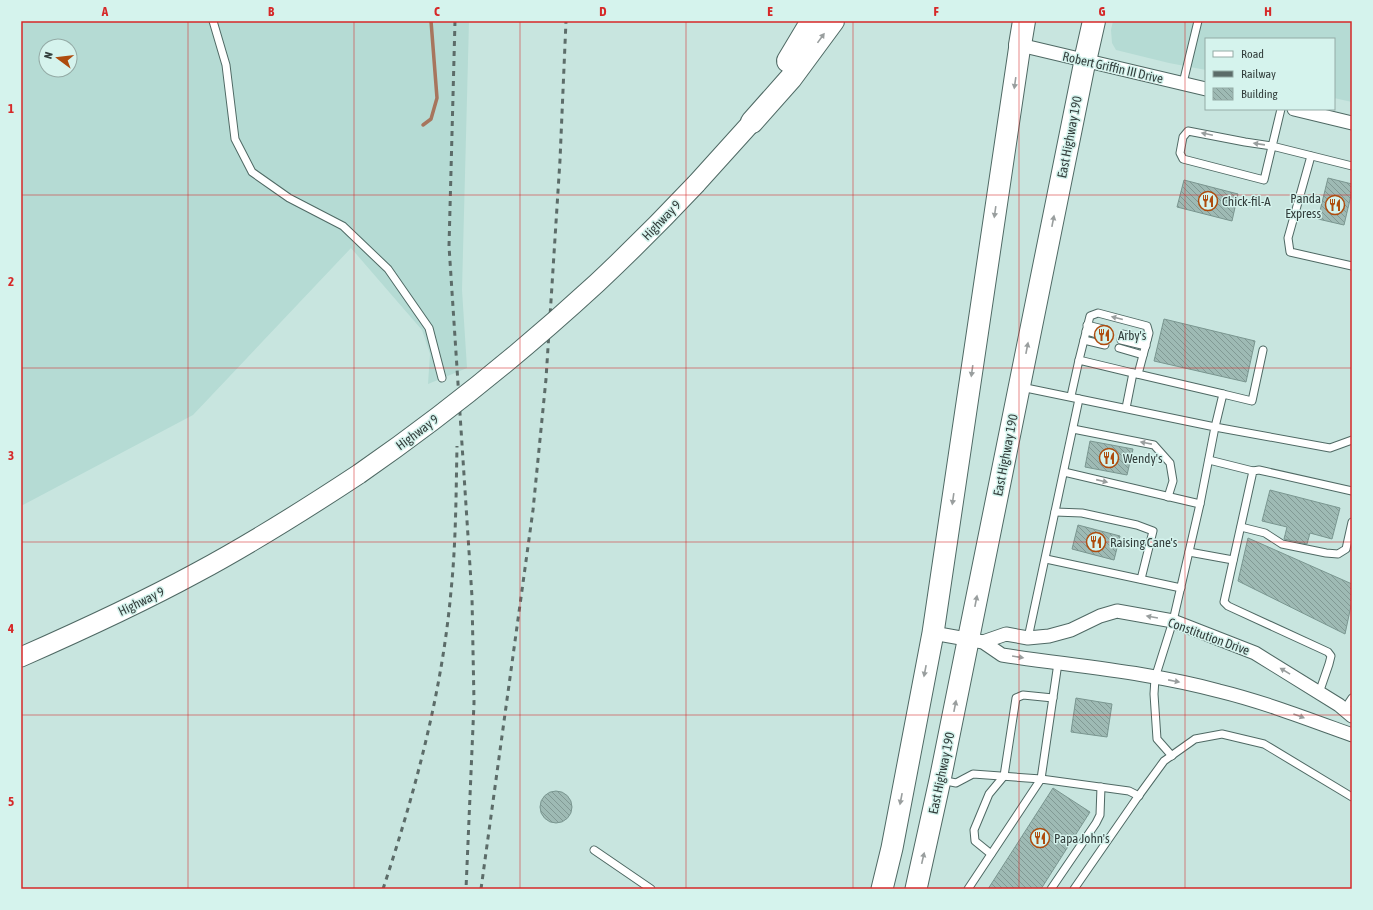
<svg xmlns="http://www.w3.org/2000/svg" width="1373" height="910" font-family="'Asap Condensed',sans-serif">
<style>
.built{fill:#b5dbd4;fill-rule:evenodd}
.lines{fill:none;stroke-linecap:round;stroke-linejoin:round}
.stream{stroke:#a7755d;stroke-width:3.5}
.building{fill:url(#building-back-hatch);stroke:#7a9690}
.lane-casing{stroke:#4f6964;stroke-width:9}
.street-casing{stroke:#4f6964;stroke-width:15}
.secondary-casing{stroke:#4f6964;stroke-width:21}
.primary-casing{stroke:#4f6964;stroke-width:23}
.highway-casing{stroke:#4f6964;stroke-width:24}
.lane{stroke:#fff;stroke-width:7}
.street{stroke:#fff;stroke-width:13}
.secondary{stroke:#fff;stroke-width:19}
.primary{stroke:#fff;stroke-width:21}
.highway{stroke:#fff;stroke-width:22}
.rail{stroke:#5c6c69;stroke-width:3;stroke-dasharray:5 5;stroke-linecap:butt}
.secondary-bridge-casing{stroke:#4f6964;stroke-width:21;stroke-linecap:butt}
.secondary-bridge{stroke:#fff;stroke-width:19}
.oneway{fill:#999e9e}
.grid{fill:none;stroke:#d62828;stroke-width:1;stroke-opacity:0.55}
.labels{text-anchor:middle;stroke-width:3;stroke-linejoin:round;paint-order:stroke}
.street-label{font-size:13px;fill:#333e3c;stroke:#d5f3ed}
.poi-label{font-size:13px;fill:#333e3c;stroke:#d5f3ed;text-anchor:start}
.neatline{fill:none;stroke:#d62828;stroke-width:1.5}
.grid-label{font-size:13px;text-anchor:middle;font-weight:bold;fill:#d62828}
</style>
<defs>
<pattern id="building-back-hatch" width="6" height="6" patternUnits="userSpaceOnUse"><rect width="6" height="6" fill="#9ebab4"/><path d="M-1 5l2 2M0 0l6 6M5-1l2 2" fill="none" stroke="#819994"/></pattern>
</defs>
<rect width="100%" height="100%" fill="#c8e5df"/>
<g class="built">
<path d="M21,21H469L462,290L467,368L428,384L430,354L422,330L351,248L193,415L21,506ZM46,46H70V70H46Z"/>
<path d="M1113,21H1352V102L1334,98V39H1206V70L1169,63L1116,50L1112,43L1111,30Z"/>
</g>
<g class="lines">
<path class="stream" d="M423,125L431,119L437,98L431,21"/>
</g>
<g class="building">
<path d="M1328,178L1352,184V191L1344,225L1318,219Z"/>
<path d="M1184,180L1238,194L1232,221L1177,207Z"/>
<path d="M1164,319L1255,341L1246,382L1154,361Z"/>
<path d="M1090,441L1133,449L1127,475L1085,467Z"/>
<path d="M1270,490L1340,508L1332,539L1310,533L1307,544L1284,539L1287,527L1262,521Z"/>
<path d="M1078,525L1120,536L1114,560L1072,549Z"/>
<path d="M1248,538L1352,584V601L1345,634L1238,581Z"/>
<path d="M1076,698L1112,704L1107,737L1071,732Z"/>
<path d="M1053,788L1090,812L1041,889H988Z"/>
<circle cx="556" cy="807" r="16"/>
</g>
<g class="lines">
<defs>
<g id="lane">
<path d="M213,21L226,65L235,139L252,172L289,198L343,226L388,269L429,328L442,378"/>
<path d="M1183,83L1198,21"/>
<path d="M1281,109L1264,180L1183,159L1180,153L1183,137L1188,131L1245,142L1272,146L1352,166"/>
<path d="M1311,156L1288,238L1290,252L1352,266"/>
<path d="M1087,325L1107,330"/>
<path d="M1086,331L1107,337"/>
<path d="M1123,334L1147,340"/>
<path d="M1084,340L1105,345"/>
<path d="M1121,340L1146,346"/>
<path d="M1119,348L1143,355"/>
<path d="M1263,350L1252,401L1223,394L1215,427L1330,448L1352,440"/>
<path d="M1079,360L1090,316L1098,313L1147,326L1149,333L1138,374"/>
<path d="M1021,387L1215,427L1200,504L1173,621L1155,678L1154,694L1157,739L1172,756"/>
<path d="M1071,396L1079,360L1133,373"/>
<path d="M1126,408L1133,373L1223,394"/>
<path d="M1073,429L1154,445L1170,463L1173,481L1168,497"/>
<path d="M1209,460L1253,471"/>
<path d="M1064,472L1200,504"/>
<path d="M1055,512L1082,513L1137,525L1153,531L1141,579"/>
<path d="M1241,527L1265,533L1282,544L1326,553L1338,554L1346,549L1352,522"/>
<path d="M1189,552L1233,560"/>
<path d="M1046,559L1181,588"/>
<path d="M1028,638L1079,399"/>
<path d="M1319,693L1329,664L1331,656L1328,652L1228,606L1224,602L1253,471L1259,470L1352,491"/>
<path d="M1344,710L1352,698"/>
<path d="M941,780L956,783L973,774L1041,779L1058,663"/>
<path d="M594,850L651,889"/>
<path d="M991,854L975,841L974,830L989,794L1004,776L1016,698L1023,695L1053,698"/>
<path d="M968,889L1041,779L1129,791L1139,796"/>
<path d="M1051,889L1096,823L1100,815L1101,787"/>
<path d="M1074,889L1137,798L1164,761L1195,739L1222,734L1264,744L1352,797"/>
</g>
<g id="street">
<path d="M1020,45L1206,89"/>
<path d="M1294,109L1352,123"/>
<path d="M933,633L983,642L1002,655C1074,666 1149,672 1219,691C1264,702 1308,719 1352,735"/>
<path d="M983,642L1006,634L1028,638L1049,636L1071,630L1100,616L1117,611L1173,621L1255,653L1339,705L1352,716"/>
</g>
<g id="secondary">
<path d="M696,184L752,122"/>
<path d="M21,657C80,631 139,604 196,573C252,543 306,509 359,474"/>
</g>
<g id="primary">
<path d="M882,889L892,848L933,633L1020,45"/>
<path d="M916,889L940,780L1085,61"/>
</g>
<g id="highway">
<path d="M1020,45L1024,21"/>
<path d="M788,61L812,21"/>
<path d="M1085,61L1094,21"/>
<path d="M752,122L791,78L833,21"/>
</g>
</defs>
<use href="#lane" class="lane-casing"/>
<use href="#street" class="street-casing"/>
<use href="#secondary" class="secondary-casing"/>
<use href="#primary" class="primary-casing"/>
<use href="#highway" class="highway-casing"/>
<use href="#lane" class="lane"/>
<use href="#street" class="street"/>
<use href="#secondary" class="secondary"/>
<use href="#primary" class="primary"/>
<use href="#highway" class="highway"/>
<g class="rail">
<path d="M455,21L449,246L472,597L474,703L466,889"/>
<path d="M383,889C415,792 442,693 451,591C456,543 456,494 457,446"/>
<path d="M481,889L533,510L546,379L560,160L566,21"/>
</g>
<defs>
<path id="secondary-bridge" d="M359,474C443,416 522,352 597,283C631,251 664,218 696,184"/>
</defs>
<use href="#secondary-bridge" class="secondary-bridge-casing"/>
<use href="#secondary-bridge" class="secondary-bridge"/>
</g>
<defs><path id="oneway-solid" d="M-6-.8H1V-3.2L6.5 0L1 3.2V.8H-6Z"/></defs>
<g class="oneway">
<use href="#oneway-solid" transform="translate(821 38) rotate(-54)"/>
<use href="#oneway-solid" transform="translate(1015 83) rotate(98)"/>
<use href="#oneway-solid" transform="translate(1207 134) rotate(-168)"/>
<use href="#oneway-solid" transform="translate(1259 144) rotate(-172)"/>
<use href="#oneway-solid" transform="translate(995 212) rotate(98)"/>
<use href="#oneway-solid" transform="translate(1053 221) rotate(-79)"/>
<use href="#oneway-solid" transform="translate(1117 318) rotate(-166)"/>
<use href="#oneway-solid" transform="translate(1027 348) rotate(-79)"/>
<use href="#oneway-solid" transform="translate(972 371) rotate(98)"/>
<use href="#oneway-solid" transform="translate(1146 443) rotate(-169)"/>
<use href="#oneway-solid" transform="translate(1102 481) rotate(13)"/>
<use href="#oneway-solid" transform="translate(953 499) rotate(98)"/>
<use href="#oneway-solid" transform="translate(976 601) rotate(-79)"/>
<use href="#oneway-solid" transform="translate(1152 617) rotate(-170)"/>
<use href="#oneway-solid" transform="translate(1018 657) rotate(9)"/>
<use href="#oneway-solid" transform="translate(925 671) rotate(101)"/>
<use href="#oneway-solid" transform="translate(1285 671) rotate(-149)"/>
<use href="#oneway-solid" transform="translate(1174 681) rotate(11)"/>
<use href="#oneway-solid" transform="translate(955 706) rotate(-79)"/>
<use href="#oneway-solid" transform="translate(1299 716) rotate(20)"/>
<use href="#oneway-solid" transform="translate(901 799) rotate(101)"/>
<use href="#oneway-solid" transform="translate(923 858) rotate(-77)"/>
</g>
<path class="grid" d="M188,21V889M354,21V889M520,21V889M686,21V889M853,21V889M1019,21V889M1185,21V889M21,195H1352M21,368H1352M21,542H1352M21,715H1352"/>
<defs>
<symbol id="restaurant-ring" viewBox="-11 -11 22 22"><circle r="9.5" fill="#d5f3ed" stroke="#ae4c0e" stroke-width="1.5"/><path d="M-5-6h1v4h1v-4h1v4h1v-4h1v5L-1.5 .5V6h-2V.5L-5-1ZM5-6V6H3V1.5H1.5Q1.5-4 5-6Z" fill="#ae4c0e"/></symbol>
</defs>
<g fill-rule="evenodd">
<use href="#restaurant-ring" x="1197" y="190" width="22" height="22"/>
<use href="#restaurant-ring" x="1324" y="194" width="22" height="22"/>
<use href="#restaurant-ring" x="1093" y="324" width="22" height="22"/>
<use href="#restaurant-ring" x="1098" y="447" width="22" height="22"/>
<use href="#restaurant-ring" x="1085" y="531" width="22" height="22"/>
<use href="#restaurant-ring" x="1029" y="827" width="22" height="22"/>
</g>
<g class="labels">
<g class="street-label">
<text transform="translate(1113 67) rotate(13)" y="5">Robert Griffin III Drive</text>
<text transform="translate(1069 137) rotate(-79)" y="5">East Highway 190</text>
<text transform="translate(661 220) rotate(-46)" y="5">Highway 9</text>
<text transform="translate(417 432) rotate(-37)" y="5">Highway 9</text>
<text transform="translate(1005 455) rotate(-79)" y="5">East Highway 190</text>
<text transform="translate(141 601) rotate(-26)" y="5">Highway 9</text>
<text transform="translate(1209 636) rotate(20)" y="5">Constitution Drive</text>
<text transform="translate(941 773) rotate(-78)" y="5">East Highway 190</text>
</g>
<g class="poi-label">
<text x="1321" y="203" text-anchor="end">Panda<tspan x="1321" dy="15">Express</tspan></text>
<text x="1222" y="206">Chick-fil-A</text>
<text x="1118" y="340">Arby's</text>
<text x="1123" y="463">Wendy's</text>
<text x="1110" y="547">Raising Cane's</text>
<text x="1054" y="843">Papa John's</text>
</g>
</g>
<rect width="1373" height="910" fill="none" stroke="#d5f3ed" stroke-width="44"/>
<rect x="1205" y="38" width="130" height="72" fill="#d5f3ed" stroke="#94aba6"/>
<rect x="1213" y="51" width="20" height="6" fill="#ffffff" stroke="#94aba6"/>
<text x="1241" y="58" font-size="12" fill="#333e3c">Road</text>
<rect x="1213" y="71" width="20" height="6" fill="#5c6c69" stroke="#94aba6"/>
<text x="1241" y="78" font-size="12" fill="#333e3c">Railway</text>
<rect x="1213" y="88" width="20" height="12" fill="url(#building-back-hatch)" stroke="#94aba6"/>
<text x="1241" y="98" font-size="12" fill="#333e3c">Building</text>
<g transform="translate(58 58) rotate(285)"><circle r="19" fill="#d5f3ed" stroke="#94aba6"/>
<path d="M0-3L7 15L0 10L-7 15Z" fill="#ae4c0e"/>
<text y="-6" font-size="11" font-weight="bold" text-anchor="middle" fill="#333e3c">N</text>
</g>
<rect x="22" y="22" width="1329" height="866" class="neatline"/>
<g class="grid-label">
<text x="105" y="16">A</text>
<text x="271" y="16">B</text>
<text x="437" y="16">C</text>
<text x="603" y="16">D</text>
<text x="770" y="16">E</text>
<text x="936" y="16">F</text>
<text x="1102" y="16">G</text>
<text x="1268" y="16">H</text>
<text x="11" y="113">1</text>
<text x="11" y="286">2</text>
<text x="11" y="460">3</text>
<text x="11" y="633">4</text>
<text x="11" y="806">5</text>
</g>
</svg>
